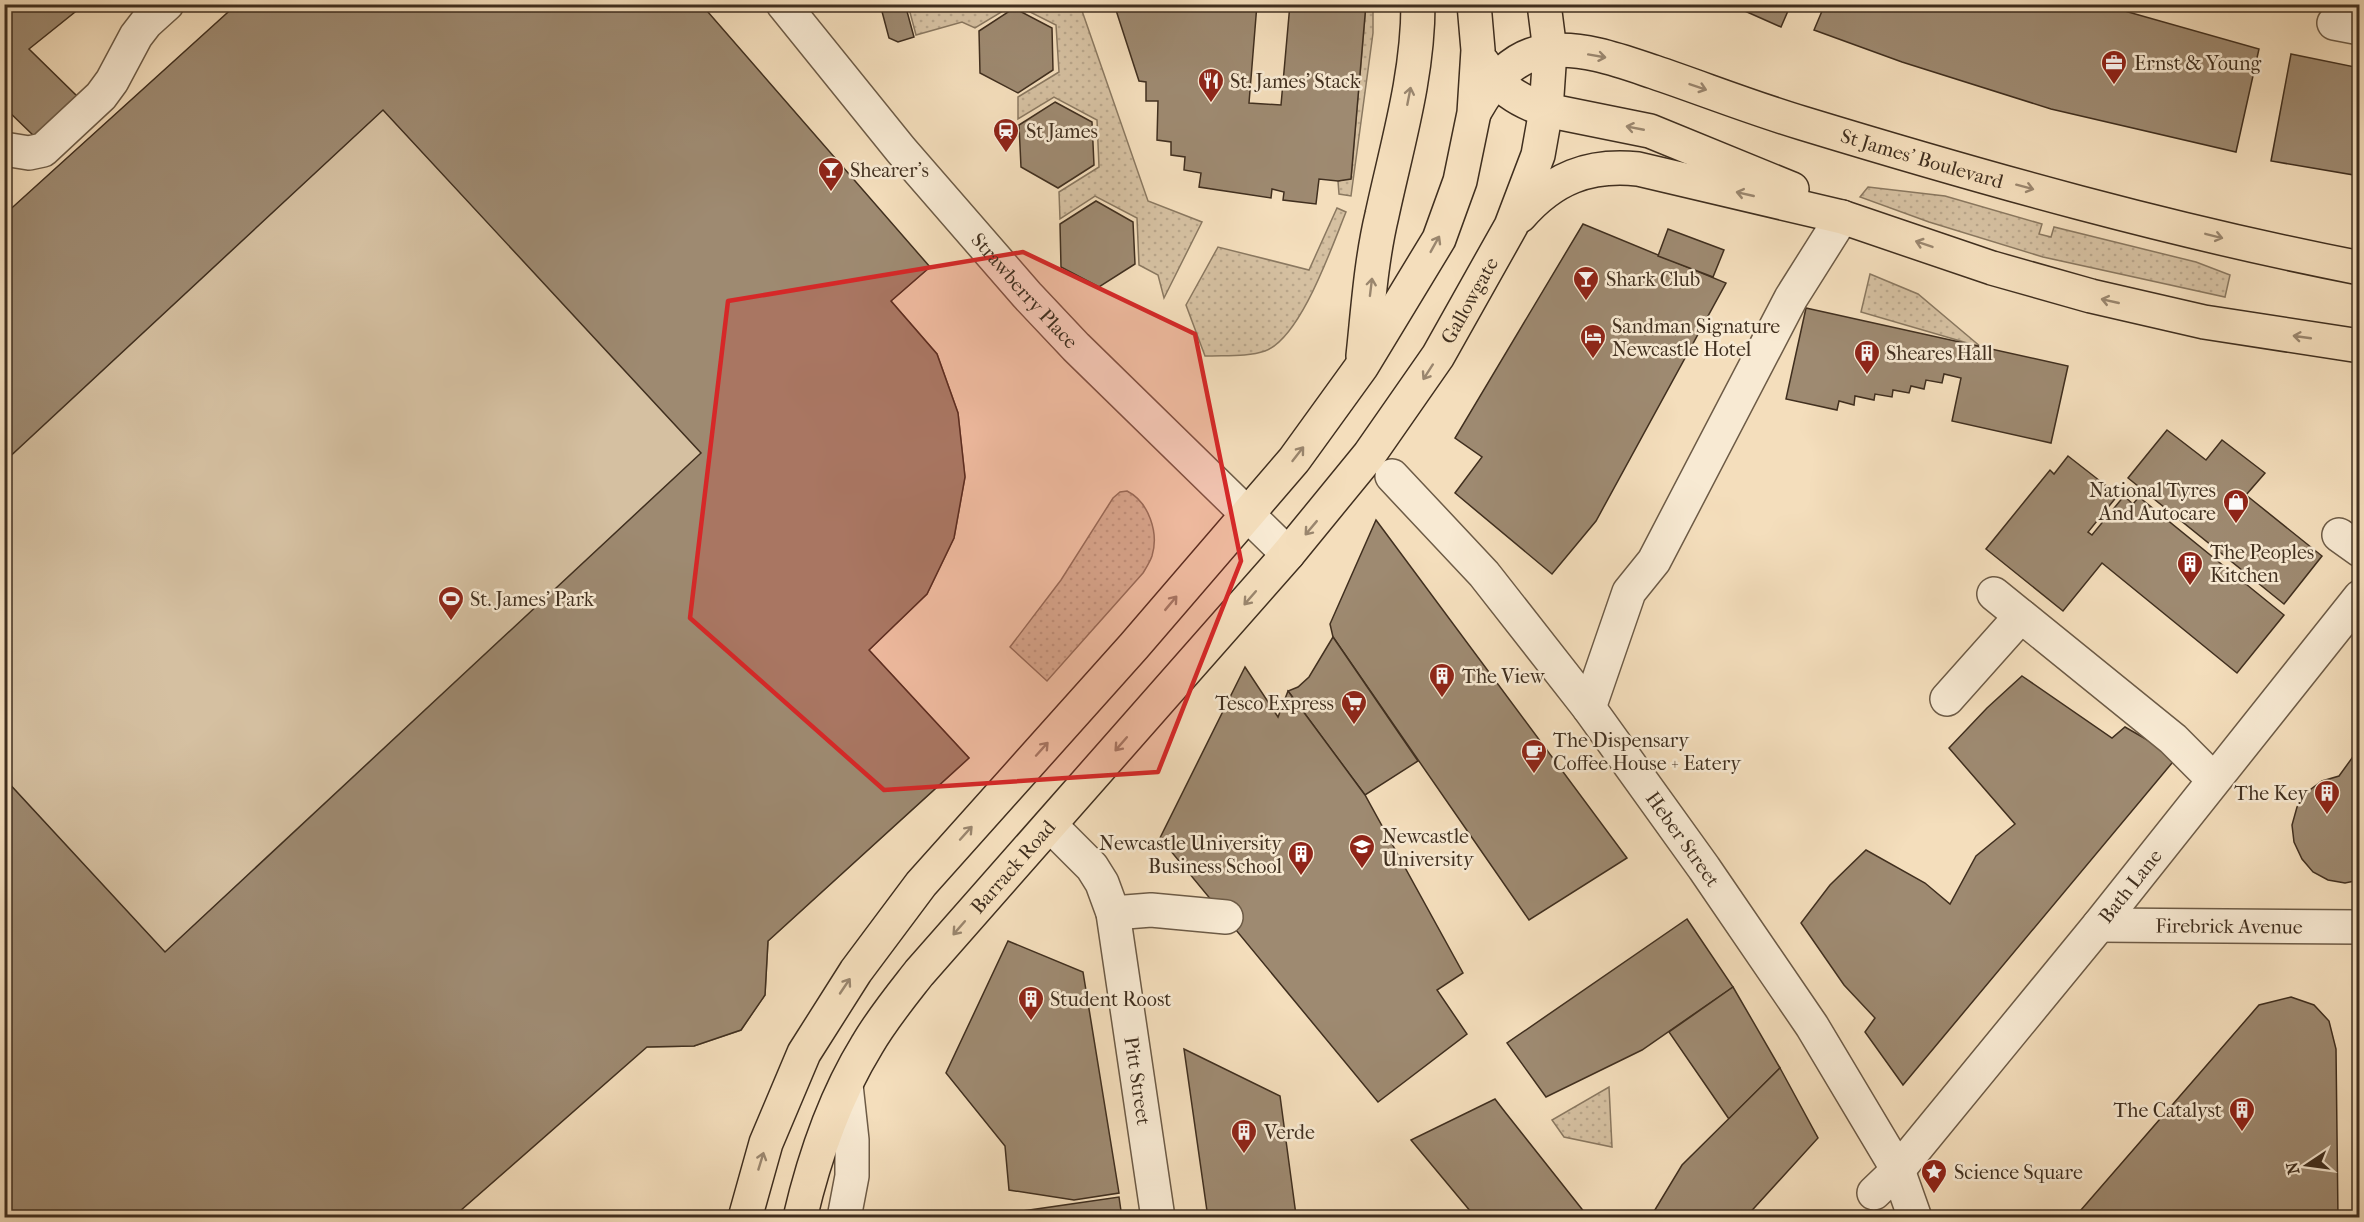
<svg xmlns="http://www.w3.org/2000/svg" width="2364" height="1222" font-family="'IM FELL French Canon',serif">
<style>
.grass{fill:url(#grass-dots);stroke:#8a7860;stroke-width:1.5}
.garden{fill:#d5c0a1;stroke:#8a7860;stroke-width:1.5}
.building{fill:#9e8a71;stroke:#402f1f;stroke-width:1.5}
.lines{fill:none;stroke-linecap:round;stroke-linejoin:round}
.minor-casing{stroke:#6d5b46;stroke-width:36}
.major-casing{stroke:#402f1f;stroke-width:36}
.minor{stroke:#f8ead3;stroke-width:33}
.major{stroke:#f4debc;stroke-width:33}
.oneway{stroke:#9a866e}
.marked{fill:#d62828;fill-opacity:0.2;stroke:#d62828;stroke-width:4.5;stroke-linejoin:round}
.labels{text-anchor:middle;stroke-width:5;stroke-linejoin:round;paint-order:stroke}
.poi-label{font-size:20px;fill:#402f1f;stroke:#f8ead3;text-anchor:start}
.street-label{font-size:20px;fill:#402f1f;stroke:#f8ead3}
</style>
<defs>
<pattern id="grass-dots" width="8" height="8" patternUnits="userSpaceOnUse" patternTransform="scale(1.5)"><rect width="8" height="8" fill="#d5c0a1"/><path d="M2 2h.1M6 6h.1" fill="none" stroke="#b8a58a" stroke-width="1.8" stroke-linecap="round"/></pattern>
</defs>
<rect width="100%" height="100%" fill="#f4debc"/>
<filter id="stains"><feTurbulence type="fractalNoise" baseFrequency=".00333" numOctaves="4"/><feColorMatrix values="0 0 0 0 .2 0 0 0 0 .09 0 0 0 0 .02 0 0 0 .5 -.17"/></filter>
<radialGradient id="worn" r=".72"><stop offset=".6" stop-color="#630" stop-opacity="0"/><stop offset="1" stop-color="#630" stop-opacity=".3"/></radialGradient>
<g class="grass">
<path d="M908,5V4L1013,5L975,28L962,22L916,35Z"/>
<path d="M1016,5H1080L1148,201L1202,222L1164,298L1158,275L1139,265L1137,218L1095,196L1060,219L1059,192L1099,167L1097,120L1054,97L1018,119V97L1059,72L1056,25Z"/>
<path d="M1366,5H1373V33L1351,196L1339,194L1338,181L1351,178Z"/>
<path d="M1868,187L1945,196L2042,224L2039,234L2051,237L2054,227L2196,262L2230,275L2225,297L2043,257L1929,222L1860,197Z"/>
<path d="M1337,208L1346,212C1332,246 1301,338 1265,351C1248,357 1224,355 1205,356L1186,305L1218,247L1309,270Z"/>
<path d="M1870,274L1918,294L1981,347L1861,312Z"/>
<path d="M1127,491C1149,502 1159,533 1152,556C1150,562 1146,568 1143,573L1047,681L1010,647L1061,580L1113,498L1120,492Z"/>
<path d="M1609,1087L1612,1147L1564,1137L1552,1120Z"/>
</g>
<path class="garden" d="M237,5L930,267L891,301L937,354L958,413L965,477L954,538L927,594L869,650L969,758L768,941L765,995L741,1030L694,1046L646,1047L5,1217V215Z"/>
<g class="building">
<path d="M4,4H85L29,49L78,97L36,138L4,107Z"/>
<path d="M237,4H701L930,267L891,301L937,354L958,413L965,477L954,538L927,594L869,650L969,758L768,941L765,995L741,1030L694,1046L647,1047L452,1218H4V778L165,952L701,453L383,110L4,462V215Z"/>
<path d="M880,4H905L914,37L898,42L889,38Z"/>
<path d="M1114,4H1257L1249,103L1281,105L1290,4H1366L1351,179L1338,181L1319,179L1316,204L1283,200L1284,192L1272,189L1271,198L1199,187L1201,173L1184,170L1185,157L1171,155V142L1157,140L1158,101H1146V82L1139,81Z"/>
<path d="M1729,4H1791L1781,27Z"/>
<path d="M1825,4H2100L2259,49L2236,152L2051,109L1902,62L1814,30Z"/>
<path d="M1014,8L1052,28L1053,70L1018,93L980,73L979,31Z"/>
<path d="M2291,54L2360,68V176L2271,161Z"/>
<path d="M1055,102L1092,122L1094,165L1058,188L1021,167L1019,125Z"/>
<path d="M1096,201L1133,222L1135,264L1099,287L1061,267L1060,224Z"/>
<path d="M1583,224L1726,283L1596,521L1552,574L1455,493L1482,457L1455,438Z"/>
<path d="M1668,229L1724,250L1713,277L1658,256Z"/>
<path d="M1806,308L2068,366L2051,443L1952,421L1961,378L1944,374L1942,383L1926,380L1924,389L1911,386L1909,393L1893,390L1892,397L1875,394L1874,400L1855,396L1854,405L1839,401L1837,410L1786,399Z"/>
<path d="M2167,430L2206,460L2222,440L2265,473L2246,495L2322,556L2284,604L2128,478Z"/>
<path d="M2068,456L2118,495L2088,532L2092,535L2124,496L2133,504L2139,497L2284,615L2237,673L2102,563L2063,611L1986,549L2050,470L2054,474Z"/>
<path d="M1376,520L1627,858L1529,920L1333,637L1330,624Z"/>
<path d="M1333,637L1418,761L1365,795L1288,691L1298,687L1309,677Z"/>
<path d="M1245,667L1278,717L1288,691L1365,795L1463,973L1437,990L1467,1034L1378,1102L1160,838Z"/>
<path d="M2022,676L2112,738L2125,727L2177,757L1903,1085L1865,1032L1875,1018L1844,985L1801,923L1830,885L1866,850L1925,883L1950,904L1976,856L2015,824L1949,748L1987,708Z"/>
<path d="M2360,747V880L2345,883L2328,880L2313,872L2302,859L2294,842L2292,825L2297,807L2307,792L2322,781L2339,776Z"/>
<path d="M1687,919L1733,987L1642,1050L1546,1097L1507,1043Z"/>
<path d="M1008,941L1083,972L1119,1193L1074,1200L1009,1190L1005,1146L946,1073Z"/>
<path d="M1733,987L1780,1068L1729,1119L1669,1032Z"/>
<path d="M2291,997L2314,1005L2329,1021L2336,1049L2338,1218H2074L2259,1005Z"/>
<path d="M1184,1049L1280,1096L1296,1215L1307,1218H1208Z"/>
<path d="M1780,1068L1818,1138L1745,1218H1650L1682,1165Z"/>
<path d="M1495,1099L1505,1112L1589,1218H1476L1411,1140Z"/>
<path d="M1119,1197L1122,1218H1024L1023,1211Z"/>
</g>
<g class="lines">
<defs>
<g id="minor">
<path id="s1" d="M783,4L901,150L1027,295L1076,347L1288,554"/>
<path d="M2334,23L2360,28"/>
<path d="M4,149L29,153L43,150L101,96L112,81L136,36L146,23L167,4"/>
<path id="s2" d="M1392,476L1484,574L1589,708L1704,868L1812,1026L1898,1170L1915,1218"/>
<path d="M2339,535L2360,550"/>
<path d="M1994,594L2173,739L2213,779"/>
<path d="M1947,699L2021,616"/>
<path d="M1589,708L1629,592L1654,561L1791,298L1842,217"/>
<path id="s3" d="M1050,825L1092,867L1102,883L1113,913L1158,1218"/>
<path d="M1113,913L1151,910L1226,917"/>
<path id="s4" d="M2099,925L2360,927"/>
<path id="s5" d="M1874,1193L1898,1170L2099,925L2360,597"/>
<path d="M844,1218L852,1176V1140L846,1085"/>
</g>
<g id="major">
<path d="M1483,63C1499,88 1518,101 1546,110L1650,131L1792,189"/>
<path id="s6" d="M1475,111C1491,83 1513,54 1549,51C1584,47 1621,61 1654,72C1704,89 1752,108 1802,123C1986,179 2171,231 2360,268"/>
<path d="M1520,216C1553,178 1589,164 1638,169L1842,217L1992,268L2091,296L2204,322L2360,346"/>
<path d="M1363,356C1368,309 1371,261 1382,215C1397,145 1418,77 1418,4"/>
<path d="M745,1218L766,1143L804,1053L856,971L921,884L1134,646L1294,460L1362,366L1439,239L1460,181L1474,113L1478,50L1474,4"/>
<path id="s7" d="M800,1218C814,1158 835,1097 867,1045C882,1019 901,996 919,973L1288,554L1369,455L1438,356L1511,226L1538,155L1546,110L1550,51L1544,4"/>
</g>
</defs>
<use href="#minor" class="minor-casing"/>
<use href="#major" class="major-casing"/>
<use href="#minor" class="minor"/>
<use href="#major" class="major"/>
</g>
<defs><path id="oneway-shaft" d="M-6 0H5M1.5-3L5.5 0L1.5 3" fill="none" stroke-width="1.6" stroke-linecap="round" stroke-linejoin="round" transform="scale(1.5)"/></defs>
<g class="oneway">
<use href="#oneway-shaft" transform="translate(1597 56) rotate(10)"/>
<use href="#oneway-shaft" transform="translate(1698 87) rotate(19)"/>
<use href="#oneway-shaft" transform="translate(1409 96) rotate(-79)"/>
<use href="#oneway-shaft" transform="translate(1635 128) rotate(-169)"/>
<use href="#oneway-shaft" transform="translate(2025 187) rotate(15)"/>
<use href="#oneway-shaft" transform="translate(1745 194) rotate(-167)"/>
<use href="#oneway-shaft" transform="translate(2214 236) rotate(14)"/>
<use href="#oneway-shaft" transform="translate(1435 244) rotate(-61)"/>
<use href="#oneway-shaft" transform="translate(1924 244) rotate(-161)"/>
<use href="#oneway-shaft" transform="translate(1371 287) rotate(-83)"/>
<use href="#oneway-shaft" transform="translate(2110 301) rotate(-167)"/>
<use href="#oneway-shaft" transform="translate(2302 337) rotate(-172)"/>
<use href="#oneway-shaft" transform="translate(1428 372) rotate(123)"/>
<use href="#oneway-shaft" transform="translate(1298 454) rotate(-52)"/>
<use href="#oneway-shaft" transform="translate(1311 528) rotate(130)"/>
<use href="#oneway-shaft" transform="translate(1250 598) rotate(131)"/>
<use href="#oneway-shaft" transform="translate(1171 603) rotate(-50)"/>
<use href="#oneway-shaft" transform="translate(1121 744) rotate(131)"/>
<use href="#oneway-shaft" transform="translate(1042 749) rotate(-48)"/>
<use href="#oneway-shaft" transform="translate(966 833) rotate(-48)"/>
<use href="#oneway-shaft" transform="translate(959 928) rotate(131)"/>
<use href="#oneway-shaft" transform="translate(845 986) rotate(-56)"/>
<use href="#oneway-shaft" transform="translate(761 1161) rotate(-73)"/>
</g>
<path class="marked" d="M1023,252L1195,334L1241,561L1158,772L884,790L690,618L728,301Z"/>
<defs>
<symbol id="office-pin" viewBox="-11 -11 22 30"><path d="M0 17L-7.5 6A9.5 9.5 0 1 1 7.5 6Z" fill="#8f2418" stroke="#f8ead3"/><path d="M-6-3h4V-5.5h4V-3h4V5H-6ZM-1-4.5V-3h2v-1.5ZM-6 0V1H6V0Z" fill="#fff"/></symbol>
<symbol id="restaurant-pin" viewBox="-11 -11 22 30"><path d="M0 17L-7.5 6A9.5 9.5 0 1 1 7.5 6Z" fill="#8f2418" stroke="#f8ead3"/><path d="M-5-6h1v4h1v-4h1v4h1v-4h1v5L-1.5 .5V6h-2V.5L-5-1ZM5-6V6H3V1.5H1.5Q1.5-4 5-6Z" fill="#fff"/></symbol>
<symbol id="station-pin" viewBox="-11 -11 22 30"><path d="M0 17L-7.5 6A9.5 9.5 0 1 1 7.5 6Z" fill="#8f2418" stroke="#f8ead3"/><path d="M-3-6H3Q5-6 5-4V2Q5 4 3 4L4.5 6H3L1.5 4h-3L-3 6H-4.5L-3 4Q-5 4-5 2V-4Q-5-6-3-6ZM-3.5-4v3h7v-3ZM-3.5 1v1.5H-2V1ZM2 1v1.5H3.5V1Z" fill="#fff"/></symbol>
<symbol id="bar-pin" viewBox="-11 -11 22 30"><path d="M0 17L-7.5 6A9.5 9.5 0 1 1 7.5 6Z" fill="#8f2418" stroke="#f8ead3"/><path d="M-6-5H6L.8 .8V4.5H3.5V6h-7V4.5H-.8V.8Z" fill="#fff"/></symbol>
<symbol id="hotel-pin" viewBox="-11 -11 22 30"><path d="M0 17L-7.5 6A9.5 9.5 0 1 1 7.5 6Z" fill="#8f2418" stroke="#f8ead3"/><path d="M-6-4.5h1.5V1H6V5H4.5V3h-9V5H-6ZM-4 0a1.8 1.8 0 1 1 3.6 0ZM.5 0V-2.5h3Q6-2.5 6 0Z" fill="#fff"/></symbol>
<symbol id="building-pin" viewBox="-11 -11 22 30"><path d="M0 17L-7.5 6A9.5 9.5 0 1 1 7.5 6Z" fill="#8f2418" stroke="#f8ead3"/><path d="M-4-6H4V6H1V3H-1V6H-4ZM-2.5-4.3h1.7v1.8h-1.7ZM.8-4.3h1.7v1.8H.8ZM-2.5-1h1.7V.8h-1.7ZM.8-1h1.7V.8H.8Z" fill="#fff"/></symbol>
<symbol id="shop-pin" viewBox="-11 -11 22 30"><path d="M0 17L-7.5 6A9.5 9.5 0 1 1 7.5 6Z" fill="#8f2418" stroke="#f8ead3"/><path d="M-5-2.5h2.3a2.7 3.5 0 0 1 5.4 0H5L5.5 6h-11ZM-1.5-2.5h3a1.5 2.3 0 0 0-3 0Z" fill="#fff"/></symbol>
<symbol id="stadium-pin" viewBox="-11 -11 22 30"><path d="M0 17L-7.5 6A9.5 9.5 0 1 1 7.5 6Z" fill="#8f2418" stroke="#f8ead3"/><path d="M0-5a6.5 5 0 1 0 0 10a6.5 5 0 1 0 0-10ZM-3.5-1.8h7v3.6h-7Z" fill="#fff"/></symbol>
<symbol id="supermarket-pin" viewBox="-11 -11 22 30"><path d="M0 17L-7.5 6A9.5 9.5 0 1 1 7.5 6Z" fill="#8f2418" stroke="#f8ead3"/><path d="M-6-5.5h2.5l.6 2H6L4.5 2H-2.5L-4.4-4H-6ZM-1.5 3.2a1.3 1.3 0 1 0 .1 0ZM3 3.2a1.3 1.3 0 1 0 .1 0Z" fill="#fff"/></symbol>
<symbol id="cafe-pin" viewBox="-11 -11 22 30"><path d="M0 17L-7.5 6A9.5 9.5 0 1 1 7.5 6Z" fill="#8f2418" stroke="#f8ead3"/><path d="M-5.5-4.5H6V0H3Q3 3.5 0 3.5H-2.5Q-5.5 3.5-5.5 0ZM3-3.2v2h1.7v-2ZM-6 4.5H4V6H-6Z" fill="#fff"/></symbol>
<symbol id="university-pin" viewBox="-11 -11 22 30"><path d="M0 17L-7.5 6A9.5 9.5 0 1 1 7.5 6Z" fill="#8f2418" stroke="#f8ead3"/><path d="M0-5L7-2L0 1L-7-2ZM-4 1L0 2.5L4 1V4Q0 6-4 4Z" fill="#fff"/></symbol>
<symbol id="sight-pin" viewBox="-11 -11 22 30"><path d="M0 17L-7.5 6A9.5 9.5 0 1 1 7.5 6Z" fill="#8f2418" stroke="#f8ead3"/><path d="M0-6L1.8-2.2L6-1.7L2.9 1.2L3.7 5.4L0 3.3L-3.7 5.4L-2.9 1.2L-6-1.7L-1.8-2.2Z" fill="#fff"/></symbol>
</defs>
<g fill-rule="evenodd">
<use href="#office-pin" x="2099" y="48" width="30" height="40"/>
<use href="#restaurant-pin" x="1196" y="66" width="30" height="40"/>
<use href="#station-pin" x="991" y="116" width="30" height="40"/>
<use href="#bar-pin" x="816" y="155" width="30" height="40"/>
<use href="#bar-pin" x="1571" y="264" width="30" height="40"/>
<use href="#hotel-pin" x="1578" y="322" width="30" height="40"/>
<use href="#building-pin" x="1852" y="338" width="30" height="40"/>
<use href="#shop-pin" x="2221" y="487" width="30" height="40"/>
<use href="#building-pin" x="2175" y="549" width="30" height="40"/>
<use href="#stadium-pin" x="436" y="584" width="30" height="40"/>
<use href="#building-pin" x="1427" y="661" width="30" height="40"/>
<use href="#supermarket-pin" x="1339" y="688" width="30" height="40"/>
<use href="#cafe-pin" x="1519" y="737" width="30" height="40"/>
<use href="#building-pin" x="2312" y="778" width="30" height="40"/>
<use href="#university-pin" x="1347" y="832" width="30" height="40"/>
<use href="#building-pin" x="1286" y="839" width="30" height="40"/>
<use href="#building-pin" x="1016" y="984" width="30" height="40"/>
<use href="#building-pin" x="2227" y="1095" width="30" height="40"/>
<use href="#building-pin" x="1229" y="1117" width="30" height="40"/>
<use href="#sight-pin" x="1919" y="1157" width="30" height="40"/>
</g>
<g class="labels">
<g class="poi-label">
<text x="2134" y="70">Ernst &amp; Young</text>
<text x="1230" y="88">St. James' Stack</text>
<text x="1026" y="138">St James</text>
<text x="850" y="177">Shearer's</text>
<text x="1606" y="286">Shark Club</text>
<text x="1612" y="333">Sandman Signature<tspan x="1612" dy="23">Newcastle Hotel</tspan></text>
<text x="1886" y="360">Sheares Hall</text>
<text x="2216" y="497" text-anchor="end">National Tyres<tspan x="2216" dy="23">And Autocare</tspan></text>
<text x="2210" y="559">The Peoples<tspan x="2210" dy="23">Kitchen</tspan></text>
<text x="470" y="606">St. James' Park</text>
<text x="1462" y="683">The View</text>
<text x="1334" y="710" text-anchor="end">Tesco Express</text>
<text x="1553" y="747">The Dispensary<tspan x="1553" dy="23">Coffee House + Eatery</tspan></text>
<text x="2308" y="800" text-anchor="end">The Key</text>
<text x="1382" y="843">Newcastle<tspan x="1382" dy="23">University</tspan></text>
<text x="1282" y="850" text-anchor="end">Newcastle University<tspan x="1282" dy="23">Business School</tspan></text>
<text x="1050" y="1006">Student Roost</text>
<text x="2222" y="1117" text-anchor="end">The Catalyst</text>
<text x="1264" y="1139">Verde</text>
<text x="1954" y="1179">Science Square</text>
</g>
<g class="street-label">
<text dy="7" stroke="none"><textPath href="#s6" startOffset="489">St James' Boulevard</textPath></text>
<text dy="7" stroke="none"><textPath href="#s1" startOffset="375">Strawberry Place</textPath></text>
<text dy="7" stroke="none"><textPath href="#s7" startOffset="1146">Gallowgate</textPath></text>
<text dy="7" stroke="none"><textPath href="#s2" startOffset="466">Heber Street</textPath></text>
<text dy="7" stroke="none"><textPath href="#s7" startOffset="417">Barrack Road</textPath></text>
<text dy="7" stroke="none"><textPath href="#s5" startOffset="400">Bath Lane</textPath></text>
<text dy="7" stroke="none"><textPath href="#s4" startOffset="130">Firebrick Avenue</textPath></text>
<text dy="7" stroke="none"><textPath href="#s3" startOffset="280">Pitt Street</textPath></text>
</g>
</g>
<rect width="2364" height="1222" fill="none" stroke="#f4debc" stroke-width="24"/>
<rect x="6" y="6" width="2352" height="1210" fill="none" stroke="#402f1f" stroke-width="3"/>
<rect x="12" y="12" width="2340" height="1198" fill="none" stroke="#402f1f" stroke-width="1.5"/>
<g transform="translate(2307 1165) rotate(257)" stroke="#f8ead3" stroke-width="4.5" paint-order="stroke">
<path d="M0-4.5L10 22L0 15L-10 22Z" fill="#402f1f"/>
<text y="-9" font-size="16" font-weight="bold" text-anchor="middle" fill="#402f1f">N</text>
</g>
<rect width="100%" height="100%" filter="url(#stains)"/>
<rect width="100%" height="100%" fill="url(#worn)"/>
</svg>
